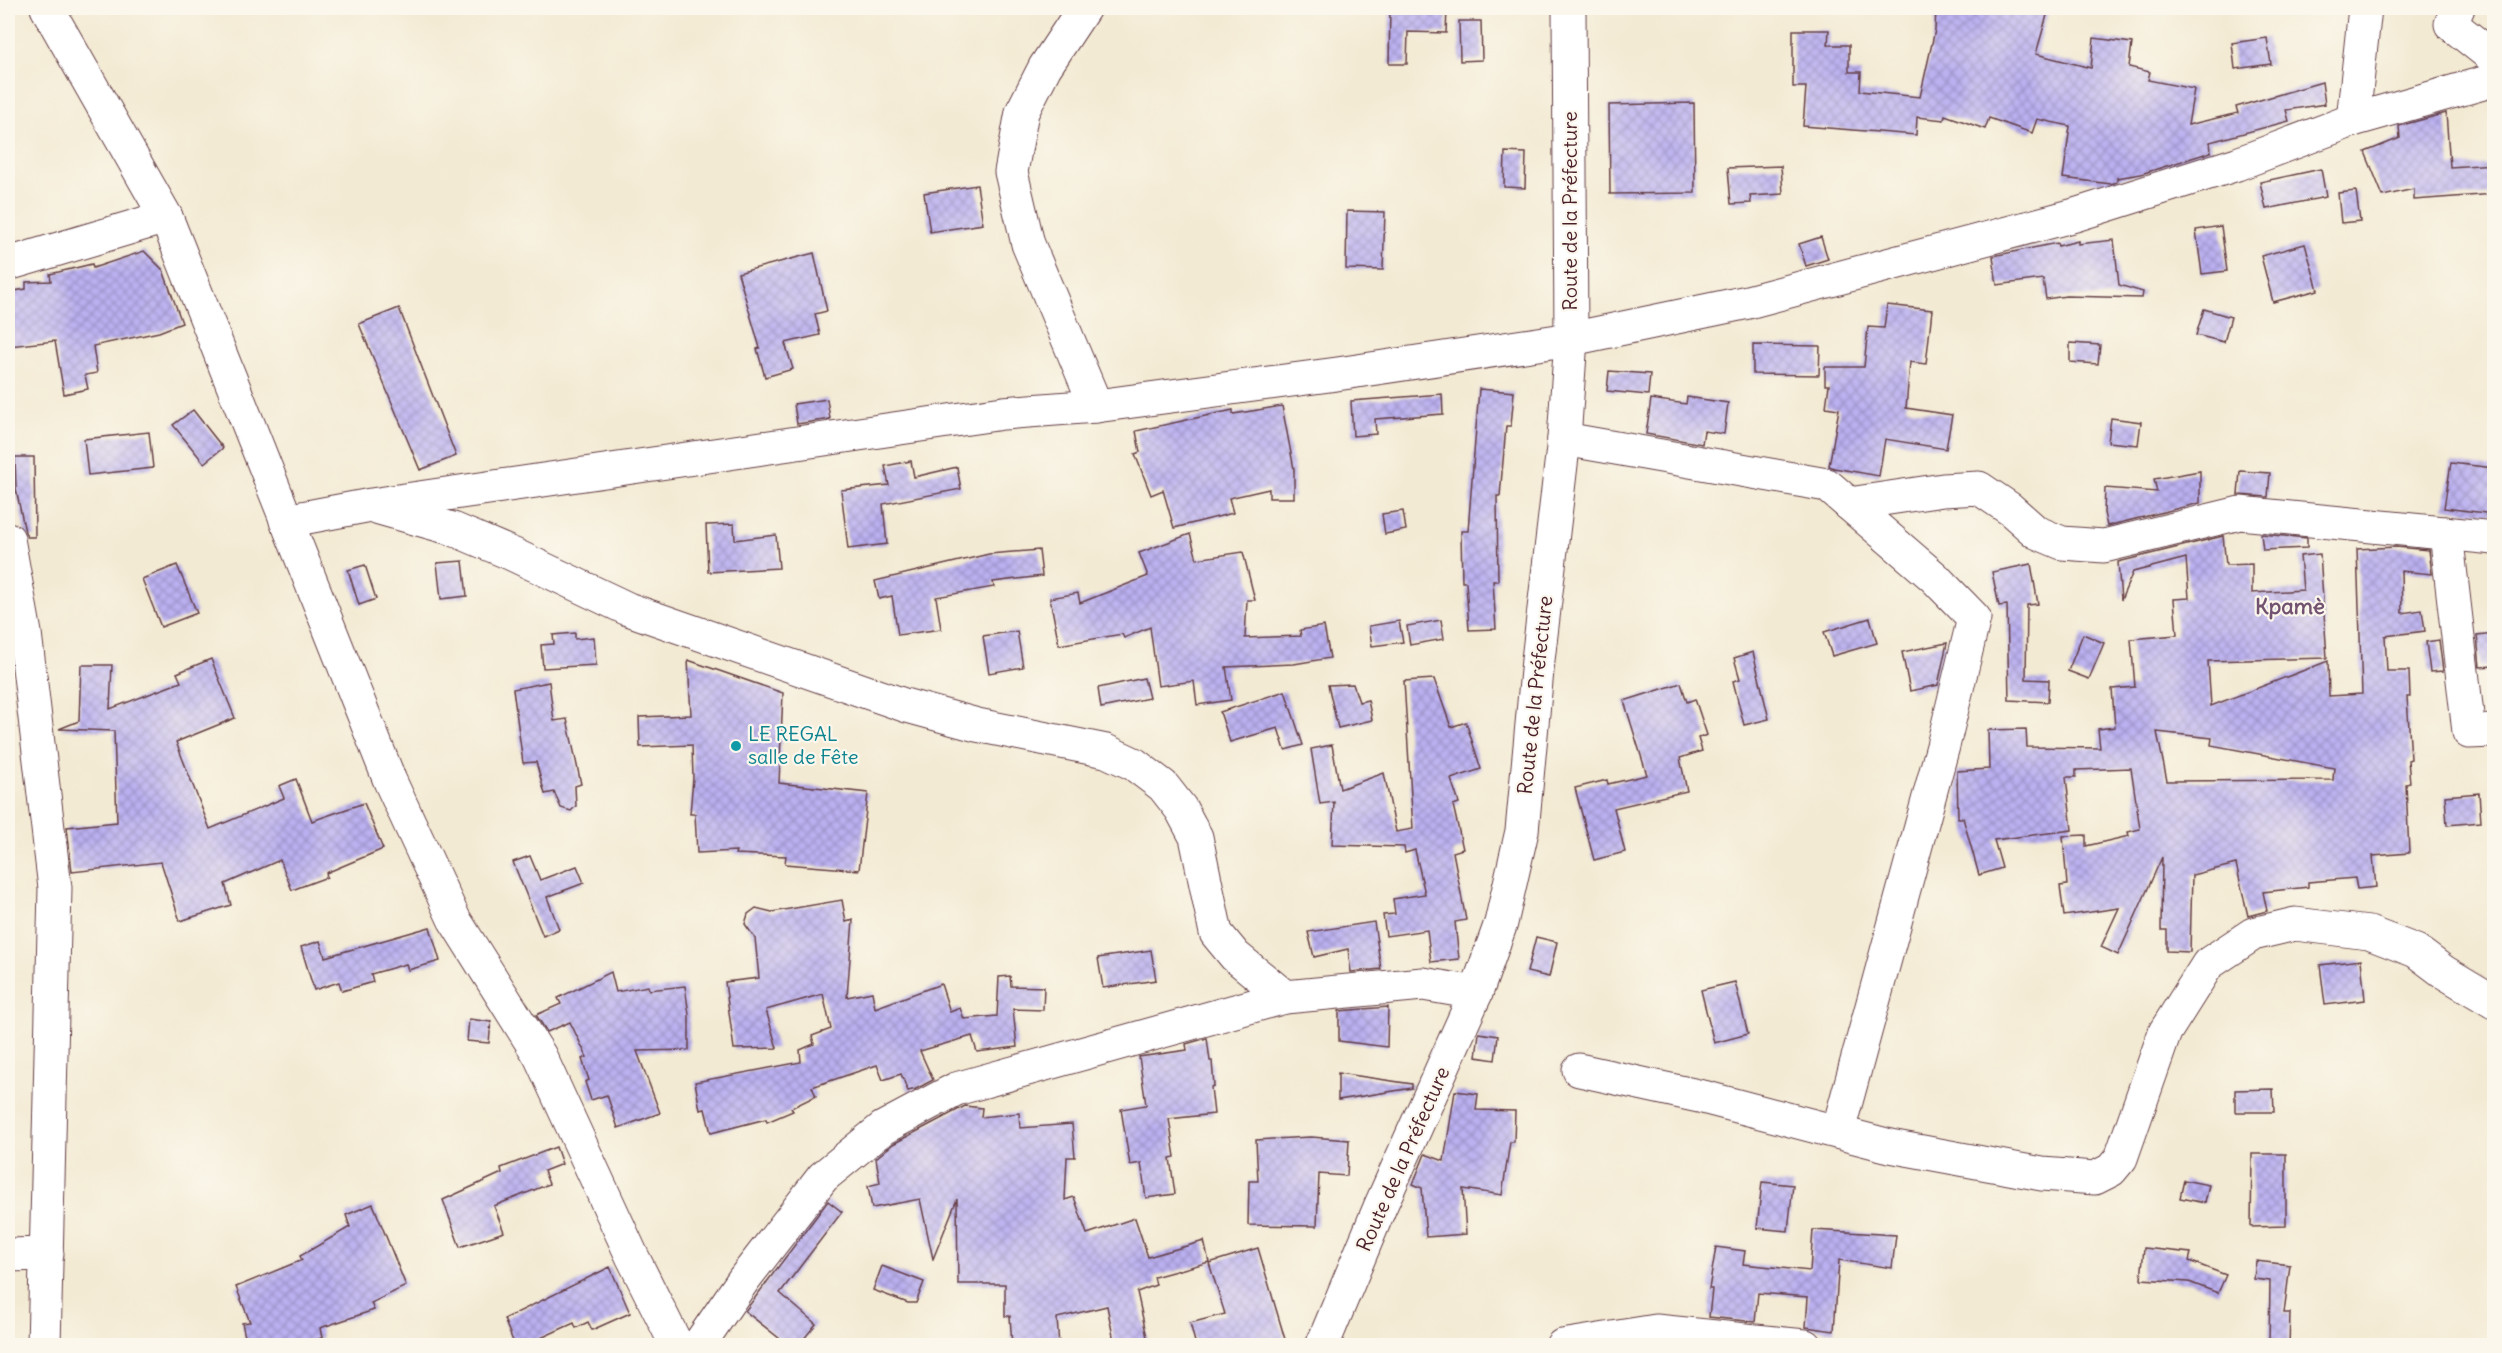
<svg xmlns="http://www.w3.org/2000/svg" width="2502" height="1353" font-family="Delius,sans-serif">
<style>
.building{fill:url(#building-cross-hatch);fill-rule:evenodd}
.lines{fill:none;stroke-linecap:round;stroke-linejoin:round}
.minor-casing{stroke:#633d44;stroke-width:35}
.minor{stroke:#fff;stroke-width:33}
.culture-dot{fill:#0f9aa8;stroke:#fbf7ec;stroke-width:2}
.labels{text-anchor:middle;stroke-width:4.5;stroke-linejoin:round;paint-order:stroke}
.street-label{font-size:20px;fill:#4a1f2b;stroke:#fbf7ec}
.culture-label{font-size:20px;fill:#0d838f;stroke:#fbf7ec;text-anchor:start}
.quarter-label{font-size:22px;font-weight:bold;fill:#725270;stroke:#fbf7ec}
</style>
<defs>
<pattern id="building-cross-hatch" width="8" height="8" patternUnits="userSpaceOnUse" patternTransform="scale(1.5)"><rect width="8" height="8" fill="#bbb1f1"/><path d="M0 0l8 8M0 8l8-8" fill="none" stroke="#9a8fc3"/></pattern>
</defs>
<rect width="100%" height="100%" fill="#fbf7ec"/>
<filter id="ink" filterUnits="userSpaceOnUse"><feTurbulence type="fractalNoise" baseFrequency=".0167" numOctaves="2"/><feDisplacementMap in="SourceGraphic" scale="12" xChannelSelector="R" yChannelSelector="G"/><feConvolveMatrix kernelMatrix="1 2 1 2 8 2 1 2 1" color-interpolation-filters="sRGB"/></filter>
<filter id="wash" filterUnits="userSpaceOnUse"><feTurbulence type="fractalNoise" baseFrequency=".008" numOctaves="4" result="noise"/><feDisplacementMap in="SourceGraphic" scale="24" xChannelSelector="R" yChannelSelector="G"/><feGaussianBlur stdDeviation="1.35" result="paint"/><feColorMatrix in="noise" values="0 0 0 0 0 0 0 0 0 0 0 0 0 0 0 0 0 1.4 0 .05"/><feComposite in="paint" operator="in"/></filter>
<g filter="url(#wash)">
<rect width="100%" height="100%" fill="#f3ead3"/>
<g id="blocks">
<g class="building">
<path d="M1390,8H1447L1446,33L1408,32L1407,64H1389Z"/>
<path d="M1936,8H2049L2036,54L2091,68L2094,38L2132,43L2129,67L2150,72L2148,80L2194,89L2188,125L2238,113L2236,107L2322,82L2325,104L2286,110L2289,121L2210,142L2211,152L2141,174L2117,178V182L2111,184L2063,178L2070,126L2037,119L2032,133L1989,118L1985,129L1945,115L1944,120L1917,117L1916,135L1803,126L1806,87H1793V30H1829L1828,45H1849V72H1861L1860,91L1920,97L1935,30Z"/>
<path d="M1459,21H1481L1482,60L1460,61Z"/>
<path d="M2267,38L2271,64L2235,69L2232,43Z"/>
<path d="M1694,103L1695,193L1610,194L1609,105Z"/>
<path d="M2446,113L2450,167L2494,164V194L2414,200V189L2383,196L2365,152L2400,138L2399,126Z"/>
<path d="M1505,152L1526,153L1525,188L1504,187Z"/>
<path d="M1781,166L1783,194L1750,196L1751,203L1731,204L1728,168Z"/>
<path d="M2321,169L2326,197L2266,209L2260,182Z"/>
<path d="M977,185L983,224L930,232L924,193Z"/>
<path d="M2356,191L2360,221L2341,223L2338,193Z"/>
<path d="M1347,211L1385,212L1383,270L1346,269Z"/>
<path d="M2221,226L2227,271L2202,274L2196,230Z"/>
<path d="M1821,237L1828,259L1806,266L1799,244Z"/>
<path d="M2114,240L2119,285L2143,292L2142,298L2066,296L2046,299L2043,279L1997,285L1993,256L2057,243L2058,246L2078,241V244Z"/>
<path d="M2305,244L2318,290L2273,302L2261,256Z"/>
<path d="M144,251L163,270L182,323L159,332L93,346L97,373L85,375L88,389L64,394L55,341L9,346L8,292L26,289V282L51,281L50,274L92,264L93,268Z"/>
<path d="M814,253L827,311L815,314L820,335L785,343L793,369L765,377L757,349L760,348L738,273Z"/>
<path d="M1887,305L1932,310L1926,364L1910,362L1906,408L1952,415L1946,449L1885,439L1879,476L1834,468L1829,466L1839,409L1826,407L1829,385H1825V367H1864L1868,327L1884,328Z"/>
<path d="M399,308L456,456L420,470L359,324Z"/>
<path d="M2204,309L2231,317L2224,342L2196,335Z"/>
<path d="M2070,343L2100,345L2098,364L2070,362Z"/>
<path d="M1753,345L1820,346L1819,375L1753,374Z"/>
<path d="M1609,371L1650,374L1648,395L1607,391Z"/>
<path d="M1479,389L1514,392L1511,426H1506L1500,496H1497L1498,581H1493L1496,629L1469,630L1466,582H1462L1461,531H1468Z"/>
<path d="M1442,394L1443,414L1375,419L1376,434L1353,436L1351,401Z"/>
<path d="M1687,397L1728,403L1724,434L1704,431L1702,444L1646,434L1651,399L1686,404Z"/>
<path d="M827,399L830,419L797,424L794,404Z"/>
<path d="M1282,406L1294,469V498H1269V489L1229,498L1233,513L1174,528L1163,490L1151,495L1135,454L1140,452L1136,431L1233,410V414Z"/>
<path d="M193,410L223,448L204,463L173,425Z"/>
<path d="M2111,418L2141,422L2138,445L2108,442Z"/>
<path d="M149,432L153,468L88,475L84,439Z"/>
<path d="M15,457H34L35,537H27L25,532L16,489Z"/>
<path d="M911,461L914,477L957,467L961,489L883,504L887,544L848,549L841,490L889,485L885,466Z"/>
<path d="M2451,463L2494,468V514L2444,508Z"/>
<path d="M2200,471V503L2107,526L2104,513L2105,488L2157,492L2154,479Z"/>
<path d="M2240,471L2270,473L2268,497L2238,495Z"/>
<path d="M1403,511L1406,530L1385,534L1382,514Z"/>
<path d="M734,524L735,540L776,535L779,568L708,572L706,525Z"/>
<path d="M1190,534L1197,559L1243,552L1255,600H1247L1245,638L1301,636L1300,630L1324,626L1330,658L1294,664L1226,667L1231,700L1197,705L1194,681L1158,686L1150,627L1124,638L1122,634L1059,645L1050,598L1078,593L1080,603L1148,576L1139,553Z"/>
<path d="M2261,534L2307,538V548L2263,550Z"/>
<path d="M2223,536L2226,565L2252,564V593L2303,590L2300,556L2320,554L2327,658L2208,661L2211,706L2328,661L2329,696L2362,694L2357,549L2396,547L2429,550L2432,574L2401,571L2402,613L2422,610L2425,631L2385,636L2387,671H2409L2410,697H2407L2411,759L2408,760L2410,783L2406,784L2409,853L2373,856L2376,887L2357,889L2355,878L2308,882V887L2263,892L2267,911L2248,916L2236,864L2192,875L2190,952L2167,951V930H2161L2162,857L2118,955L2101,947L2119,908L2064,916L2060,886L2067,885L2063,836L2086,835V846L2129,836L2128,832L2140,829L2131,768L2076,770V777H2066L2072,830L1994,840L2002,868L1979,875L1963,818H1958L1957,771L1989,769L1988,730L2026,729L2027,747L2100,748L2098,729L2115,727L2112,689L2135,687L2131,639L2177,635L2174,599L2189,598L2186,558L2133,572L2121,600L2118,562ZM2157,732L2212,738L2211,745L2334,768L2333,780L2167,781Z"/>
<path d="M1039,550L1042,576L993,582L994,587L936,597L941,629L898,635L892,596L879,599L875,581L989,554Z"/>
<path d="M463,561L467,596L441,599L437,563Z"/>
<path d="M2031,564L2038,604L2027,605L2026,679L2049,680L2048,702L2009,700L2007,605L1999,606L1992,572Z"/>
<path d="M177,565L197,613L161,627L142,579Z"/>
<path d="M365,565L376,599L359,605L348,570Z"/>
<path d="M1870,618L1877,643L1832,656L1824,632Z"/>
<path d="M1441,620L1444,639L1410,645L1407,626Z"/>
<path d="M1399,621L1403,642L1372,646L1369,626Z"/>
<path d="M1017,631L1023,667L989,673L983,636Z"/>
<path d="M575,633V639L594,637L596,665L543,668L541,645L554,644L553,635Z"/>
<path d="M2494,633V666L2480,667L2477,635Z"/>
<path d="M2083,634L2104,643L2089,679L2068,671Z"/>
<path d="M2439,640L2443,671L2430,672L2426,642Z"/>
<path d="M1947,643L1938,685L1910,691L1902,652Z"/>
<path d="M1753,652L1769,719L1744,725L1733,681L1740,679L1734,658Z"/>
<path d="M211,659L235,718L176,742L210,829L284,798L279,786L296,779L312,821L364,803L383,849L326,873L327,877L292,890L280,860L225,884L231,905L180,921L161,862L72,872L67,827L117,822L114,731L59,729L79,721L81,665H112L110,709L181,682L177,673Z"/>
<path d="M688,660L783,693L779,783L868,793L859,870L785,864L786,856L735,854L736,851L697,853L695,814H690L693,778L692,745L640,747L639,717L691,715Z"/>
<path d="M1144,678L1149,698L1101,708L1098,688Z"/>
<path d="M1434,679L1451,727L1466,722L1481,769L1451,779L1459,803L1453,805L1463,849L1453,852L1466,920L1455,922L1459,959L1431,962L1427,930L1386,936L1383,915L1395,914L1393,899L1425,894L1415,850L1405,853L1404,847L1332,845L1334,802L1320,804L1311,749L1332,745L1340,789L1384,773L1396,832L1413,829L1404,681Z"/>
<path d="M549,682L554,721L567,719L581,784L575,786L576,806L571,811L561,808L554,792L545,794L536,762L523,763L513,689Z"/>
<path d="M1681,683L1687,702L1695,699L1707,735L1698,738L1702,751L1680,758L1687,791L1614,808L1625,852L1594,860L1575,788L1607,780L1608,784L1647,775L1624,701Z"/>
<path d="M1353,684L1359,702L1368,700L1372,720L1338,728L1328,685Z"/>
<path d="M1285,691L1303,745L1285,750L1278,728L1230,742L1220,712Z"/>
<path d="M2479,793L2481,822L2447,825L2445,796Z"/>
<path d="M530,856L540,880L577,866L584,883L547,897L559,929L543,936L513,862Z"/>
<path d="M842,900L846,922L853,920L847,997L872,992L875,1008L941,984L950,1012L960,1008L964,1019L997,1016L999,977L1010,976L1011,986L1044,987L1043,1010L1013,1009L1017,1047L977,1052L972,1036L920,1051L933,1080L916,1089L908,1091L901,1074L883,1080L877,1065L812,1087L816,1096L791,1108L793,1111L767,1122L766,1119L711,1133L705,1109L700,1110L695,1082L801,1062L800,1050L814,1044L812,1036L831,1029L823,994L766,1010L777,1048L734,1049L725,982L759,978L755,938L745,924L748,914L756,908L772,912Z"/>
<path d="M1374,922L1381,969L1351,972L1348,949L1314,957L1308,932Z"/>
<path d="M430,927L440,961L408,970L406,964L371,974L373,982L342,991L339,982L314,990L301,947L320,941L325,957Z"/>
<path d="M1536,937L1557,942L1549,977L1527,972Z"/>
<path d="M1151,950L1156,980L1103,988L1098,958Z"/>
<path d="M2361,960L2365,1000L2325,1005L2320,965Z"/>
<path d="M611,972L616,992L648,986L649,990L685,986L689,1015V1050L637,1051L660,1113L618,1128L607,1095L591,1100L585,1082L589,1080L582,1059L587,1057L570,1022L547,1032L536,1015L561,1004L558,998Z"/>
<path d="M1735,982L1748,1034L1714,1043L1701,990Z"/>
<path d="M1388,1007L1387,1047L1339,1041V1011Z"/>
<path d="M469,1019L491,1022L489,1043L467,1041Z"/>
<path d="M1479,1033L1498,1036L1495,1060L1476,1057Z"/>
<path d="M1207,1038L1210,1061H1212L1214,1086L1211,1087L1214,1114L1169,1119L1175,1157L1170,1158L1175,1194L1146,1198L1141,1163L1130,1165L1121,1109L1146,1105L1139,1057L1187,1050L1186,1044Z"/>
<path d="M1338,1073L1412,1084V1088L1338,1100Z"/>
<path d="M2273,1089L2274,1112H2235V1090Z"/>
<path d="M1455,1091L1478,1094L1476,1110L1515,1111L1514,1142H1510L1502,1195L1463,1189L1466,1234L1426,1237L1422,1188L1413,1184L1425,1154L1444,1161Z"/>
<path d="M965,1106L982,1108L981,1117L1019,1113L1020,1128L1072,1124L1075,1157H1067L1065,1200L1074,1197L1087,1234L1135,1218L1148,1257L1204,1241L1209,1262L1154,1277L1156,1285L1137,1292L1149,1346H1115L1107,1306L1057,1318L1059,1346H1012L1010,1316H1005V1284H958L957,1199L933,1259L920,1199L872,1208L868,1186L880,1183L876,1158L893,1144Z"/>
<path d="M1311,1137L1349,1140L1347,1176L1319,1174L1317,1226L1248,1225L1249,1181H1258L1256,1140Z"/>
<path d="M556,1147L562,1164L544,1171L549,1184L494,1206L504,1232L460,1247L443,1200L502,1173L501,1168Z"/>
<path d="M2252,1154H2286V1226L2251,1227Z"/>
<path d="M2184,1180L2209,1185L2205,1203L2180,1198Z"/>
<path d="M1762,1182L1793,1185L1788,1231L1757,1228Z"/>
<path d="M828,1201L842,1212L780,1293L816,1324L798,1346H789L745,1311Z"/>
<path d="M373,1204L406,1286L371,1303L374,1310L320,1328L322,1338L301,1343L302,1346H247L242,1323L250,1322L236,1287L302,1260L300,1256L350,1227L346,1215Z"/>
<path d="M1813,1230L1896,1235L1892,1268L1839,1260L1834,1331L1806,1327L1808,1297L1758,1293L1755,1322L1709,1317L1712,1289H1709L1716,1247L1745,1251L1743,1264L1810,1271Z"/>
<path d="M1258,1248L1287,1346H1196L1190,1323L1225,1314L1209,1263Z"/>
<path d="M2144,1248L2191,1253L2189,1261L2226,1275L2218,1293L2189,1282L2141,1279Z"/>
<path d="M2256,1261L2290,1265L2284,1313H2290L2289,1346H2269L2270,1281L2254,1279Z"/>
<path d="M882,1266L924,1282L916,1303H908L873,1290Z"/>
<path d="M610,1267L630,1313L592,1330L588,1322L576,1328L574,1323L523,1346H515L504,1319Z"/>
</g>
</g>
</g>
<g filter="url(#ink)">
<use href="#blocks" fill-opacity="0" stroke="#633d44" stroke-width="1.5"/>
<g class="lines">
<defs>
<g id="minor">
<path d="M47,8L166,217L390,781L454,919L540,1056L632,1256L677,1346"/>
<path d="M1084,8L1045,67L1022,112L1011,172L1028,244L1096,406"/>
<path d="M2458,8L2451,24L2494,58"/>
<path d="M2353,120L2365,8"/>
<path d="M8,264L166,217"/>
<path d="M1564,439L1827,485L1934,577L1974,618L1943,746L1838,1131"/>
<path d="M1849,504L1943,490L1979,488L2010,509L2036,532L2062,543L2104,546L2240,513L2494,538"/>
<path d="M379,508L453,529L512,554L628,609L904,705L977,725L1106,751L1134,764L1163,786L1181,809L1196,837L1216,933L1235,956L1285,997"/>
<path d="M286,521L371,505L1003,413L1096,406L1337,374L1571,339L1748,302L2075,215L2237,164L2353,120L2494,80"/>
<path d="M2446,533L2469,732L2494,731"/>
<path d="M8,539L25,633L55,888L44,1346"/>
<path d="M1579,1070L1703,1097L1890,1146L2042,1174L2095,1178L2111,1170L2121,1158L2165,1032L2208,964L2253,934L2295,924L2369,933L2416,951L2444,972L2494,1002"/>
<path d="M8,1255L47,1254"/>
<path d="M698,1346L744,1279L823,1177L883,1128L956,1089L1285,997L1423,984L1476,993"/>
<path d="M1322,1346L1380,1207L1476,993L1501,923L1522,831L1538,660L1564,439L1571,339L1569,8"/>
<path d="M1562,1346L1656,1331L1805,1346"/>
</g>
</defs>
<use href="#minor" class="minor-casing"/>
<use href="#minor" class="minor"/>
</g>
</g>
<circle class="culture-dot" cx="736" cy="746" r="6"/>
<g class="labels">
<g class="street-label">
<text transform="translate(1570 211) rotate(-90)" y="7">Route de la Préfecture</text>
<text transform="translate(1535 695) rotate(-84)" y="7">Route de la Préfecture</text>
<text transform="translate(1403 1159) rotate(-66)" y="7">Route de la Préfecture</text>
</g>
<g class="culture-label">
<text x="748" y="741">LE REGAL<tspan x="748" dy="23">salle de Fête</tspan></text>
</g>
<g class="quarter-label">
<text x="2290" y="614">Kpamè</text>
</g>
</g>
<rect width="2502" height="1353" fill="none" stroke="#fbf7ec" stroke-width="30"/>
</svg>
